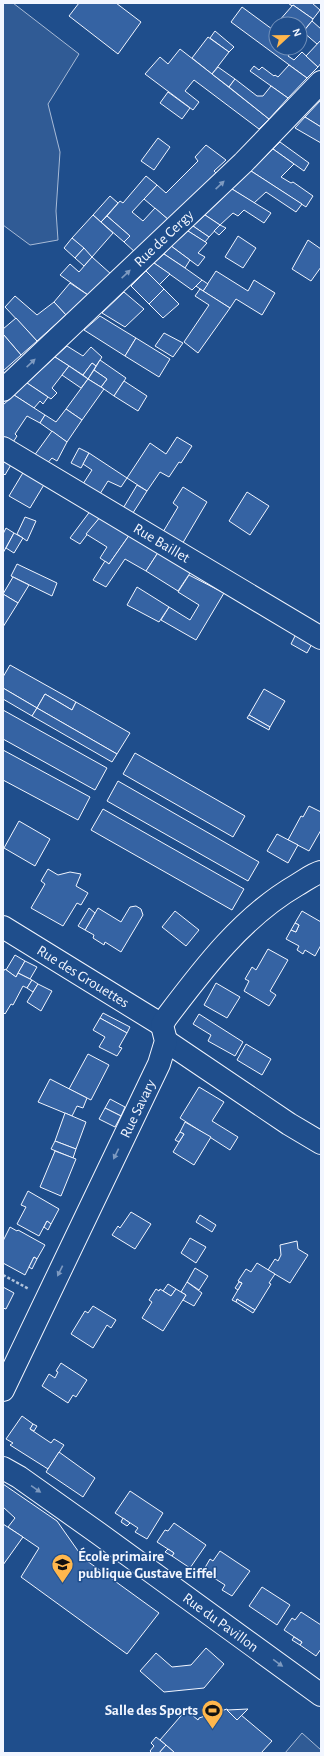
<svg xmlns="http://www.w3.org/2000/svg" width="324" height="1756" font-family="'Alegreya Sans',sans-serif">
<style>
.built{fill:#305b95;stroke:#a8bbd7}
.building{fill:#3563a3;stroke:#f2f6ff}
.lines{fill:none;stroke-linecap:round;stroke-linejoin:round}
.minor-casing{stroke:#f2f6ff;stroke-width:24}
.path{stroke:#b3c4dc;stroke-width:2.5;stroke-dasharray:3 2;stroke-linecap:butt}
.minor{stroke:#1f4e8c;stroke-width:22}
.oneway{fill:#7e9ac0}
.labels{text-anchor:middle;stroke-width:3;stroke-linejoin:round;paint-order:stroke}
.street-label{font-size:15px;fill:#f2f6ff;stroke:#1f4e8c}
.poi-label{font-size:15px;font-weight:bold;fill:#f2f6ff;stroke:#1f4e8c;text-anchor:start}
</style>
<rect width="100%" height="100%" fill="#1f4e8c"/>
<g class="built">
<path d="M3,3H13L79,54L48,104L60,152L56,211L58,240L30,245L3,225Z"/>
<path d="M302,1733L321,1750V1753H285Z"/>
</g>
<g class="building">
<path d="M79,3H116L141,22L118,54L69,16Z"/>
<path d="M288,3H312L320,10L313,19L293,5L292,6Z"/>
<path d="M293,5L313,19L312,21L300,35V24H276V32L272,29L292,6Z"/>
<path d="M242,7L276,32V48H294L288,56L294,60L302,52L318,67L307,78L231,22Z"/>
<path d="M312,21L321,29V40L317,44L303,32Z"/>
<path d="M215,31L234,47L229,52L210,38Z"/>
<path d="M208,37L229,52L212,74L192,58Z"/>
<path d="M321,40V63L318,67L306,56Z"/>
<path d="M180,49L212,74L269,119L259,129L194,80L185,91L199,102L193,110L145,74L160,57L168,64Z"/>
<path d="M289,65L307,78L288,98L250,71L254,66L259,70L262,67L274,76L275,75L278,77Z"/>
<path d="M218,67L235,79L229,87L212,74Z"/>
<path d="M235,79L257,96H263L271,86L288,98L269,119L229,87Z"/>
<path d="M168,92L190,108L182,119L160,103Z"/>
<path d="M321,100V127L305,117Z"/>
<path d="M305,117L321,127V143L295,128Z"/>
<path d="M158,138L170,147L154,170L141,161Z"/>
<path d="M280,142L309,163L304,171L273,149Z"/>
<path d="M206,145L226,160L214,171L217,174L170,221L144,199L157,185L166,193L198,161L195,157Z"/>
<path d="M273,149L294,164L281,177L291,183L293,182L313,196L306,207L251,171Z"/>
<path d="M251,171L302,204L296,212L266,192L254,203L232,189Z"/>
<path d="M146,176L157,185L132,212L143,221L155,208L170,221L136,253L124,242L130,236L107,216L120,201L123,203Z"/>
<path d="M232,189L271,213L264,223L244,210L238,216L233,213L220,225L205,215Z"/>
<path d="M110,196L118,203L101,222L93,215Z"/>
<path d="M93,215L113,233L92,257L72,238Z"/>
<path d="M205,215L220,225L209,237L193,226Z"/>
<path d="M107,216L130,236L124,242L101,222Z"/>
<path d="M220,225L226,228L219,235L214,231Z"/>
<path d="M193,226L209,237L205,242L188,231Z"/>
<path d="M188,231L207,243L198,253L205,257L198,266L171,246Z"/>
<path d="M238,236L256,248L243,268L225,257Z"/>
<path d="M72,238L84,248L75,258L64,248Z"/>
<path d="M308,240L321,249V267L311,281L292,269Z"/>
<path d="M171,246L190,260L185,268L164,254Z"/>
<path d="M84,248L92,257L84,266L75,258Z"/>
<path d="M164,254L185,268L202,280L192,290L154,263Z"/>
<path d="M92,257L111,274L88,295L60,275L70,264L79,272Z"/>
<path d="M154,263L170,274L159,285L146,271Z"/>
<path d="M146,271L164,289L149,304L131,286Z"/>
<path d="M216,271L248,291L254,280L275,293L262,315L236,299L230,308L203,291Z"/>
<path d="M202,280L208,284L203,291L196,286Z"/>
<path d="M70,283L88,295L66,315L54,302Z"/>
<path d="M164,289L179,304L163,318L149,304Z"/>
<path d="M200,289L230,308L198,353L184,342L209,305L195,296Z"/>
<path d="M124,292L144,309L125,327L102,313Z"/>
<path d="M15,296L37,315L54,302L66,315L37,341L5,307Z"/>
<path d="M100,316L136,338L125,356L84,330Z"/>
<path d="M16,318L37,341L21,355L3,334V329Z"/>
<path d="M164,333L183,343L173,357L155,346Z"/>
<path d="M3,334L21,355L3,371Z"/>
<path d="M136,338L170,359L159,377L125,356Z"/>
<path d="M67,346L83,356L91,347L102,357L96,366L92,363L83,375L55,357Z"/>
<path d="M55,357L69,366L52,388L57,393L51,399L27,383Z"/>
<path d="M100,360L126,378L114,396L101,387L107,379L94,370Z"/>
<path d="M92,363L96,366L88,379L83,375Z"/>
<path d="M69,366L88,379L81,388L62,375Z"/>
<path d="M94,370L107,379L101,387L88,379Z"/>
<path d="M88,379L104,389L82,420L66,409Z"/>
<path d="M124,381L147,396L138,411L114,396Z"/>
<path d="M27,383L48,397L43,404L40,401L34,408L14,395Z"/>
<path d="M14,395L45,415L40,423L27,416L15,434L17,436L10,447L3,442V405Z"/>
<path d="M66,409L82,420L67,442L40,423L45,415L56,422Z"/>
<path d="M52,431L67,442L57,461L52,458L43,468L31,460Z"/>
<path d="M177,437L192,446L181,463L179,462L169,477L160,472L147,491L127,478L150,443L166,454Z"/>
<path d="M79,448L89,453L81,468L71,463Z"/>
<path d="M89,453L127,478L121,487L108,481L98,497L81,487L92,470L83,464Z"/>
<path d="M3,458L12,463L5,475L3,473Z"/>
<path d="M24,471L45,483L30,508L9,496Z"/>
<path d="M137,485L147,491L131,516L122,510Z"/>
<path d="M183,487L207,502L181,546L160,537L178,507L173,503Z"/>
<path d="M247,492L269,506L250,535L229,521Z"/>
<path d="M91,510L101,516L80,544L70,538Z"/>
<path d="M101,516L130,534L109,564L100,558L107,547L86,534Z"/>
<path d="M25,517L36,521L27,541L17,534Z"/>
<path d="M6,528L14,533L3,553V534Z"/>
<path d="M14,533L23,538L14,553L6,548Z"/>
<path d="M130,534L159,551L146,571L125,559L106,587L93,580L105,561L109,564Z"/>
<path d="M159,551L192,570L178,591L146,571Z"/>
<path d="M17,564L57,583L52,596L11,576Z"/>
<path d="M189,575L224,593L196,640L161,620L169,607L190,620L199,605L178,592Z"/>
<path d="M13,577L29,585L18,603L3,594Z"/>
<path d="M137,587L169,607L159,622L127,605Z"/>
<path d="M3,594L18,603L3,627Z"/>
<path d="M296,634L313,642L307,653L291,644Z"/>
<path d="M10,665L76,702L72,710L45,694L37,708L3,688V677Z"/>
<path d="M3,688L37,708L32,716L3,699Z"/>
<path d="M264,689L285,701L270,727L249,715Z"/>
<path d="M45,694L72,710L76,702L130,733L117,754L37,708Z"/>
<path d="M37,708L117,754L112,762L32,716Z"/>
<path d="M3,710L107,768L95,790L3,739Z"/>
<path d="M249,715L270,727L269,730L247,718Z"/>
<path d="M3,750L90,797L78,820L3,780Z"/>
<path d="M135,753L245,816L233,837L123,774Z"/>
<path d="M118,781L259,862L248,881L107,801Z"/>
<path d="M309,806L321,812V830L309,851L288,840L301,816L303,817Z"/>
<path d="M103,809L244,889L232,910L91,830Z"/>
<path d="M19,821L50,839L35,866L4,848Z"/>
<path d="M277,834L298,845L288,863L267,851Z"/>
<path d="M48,869L58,875L70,872L81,874L76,886L88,893L81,905L77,903L63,926L31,908L45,884L41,881Z"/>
<path d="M136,906L141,909L143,915L121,952L105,942L104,945L93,938L94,935L85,930L98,908L121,922L130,907Z"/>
<path d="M89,908L95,913L85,930L78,926Z"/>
<path d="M175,911L199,930L186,946L162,927Z"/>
<path d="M302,911L321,922V945L315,956L305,950L303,954L297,950L299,946L286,939L291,930L296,932L299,925L295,923Z"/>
<path d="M295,923L299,925L296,932L291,930Z"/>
<path d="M268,949L288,960L270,991L276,995L269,1006L244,991L249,981L245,979L252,967L256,970Z"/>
<path d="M15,955L25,961L16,977L6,970Z"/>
<path d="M25,961L37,967L30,979L18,973Z"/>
<path d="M5,969L16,977L18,973L32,980L27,988L23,986L13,1005L11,1004L5,1014L3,1012V972Z"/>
<path d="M32,980L38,984L33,992L27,988Z"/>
<path d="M216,983L240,997L227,1018L204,1005Z"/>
<path d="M38,984L52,991L41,1011L27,1002Z"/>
<path d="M103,1013L130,1027L127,1033L100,1018Z"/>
<path d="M199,1014L243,1042L235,1056L208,1041L211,1035L193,1024Z"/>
<path d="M100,1018L127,1033L119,1047L122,1048L117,1056L99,1047L105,1037L93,1030Z"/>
<path d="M246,1044L271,1059L262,1075L237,1060Z"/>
<path d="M88,1054L109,1065L91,1100L69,1089Z"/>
<path d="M50,1079L87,1098L83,1108L77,1106L72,1116L38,1102Z"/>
<path d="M199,1087L224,1102L212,1121L238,1137L230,1150L180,1118Z"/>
<path d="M110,1099L125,1107L121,1116L105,1108Z"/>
<path d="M105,1108L121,1116L115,1127L99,1119Z"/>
<path d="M65,1113L86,1122L76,1149L55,1141Z"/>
<path d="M185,1122L211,1137L194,1165L173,1152L184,1134L180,1132Z"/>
<path d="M180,1132L184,1134L179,1142L175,1140Z"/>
<path d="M55,1141L76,1149L73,1158L51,1149Z"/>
<path d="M55,1151L76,1159L61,1196L40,1187Z"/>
<path d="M28,1191L59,1209L51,1224L47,1221L39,1236L17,1224L26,1207L21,1205Z"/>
<path d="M131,1212L151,1224L135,1249L112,1235L118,1226L120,1228Z"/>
<path d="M200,1215L216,1225L212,1232L196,1222Z"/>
<path d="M47,1221L51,1224L48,1230L44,1227Z"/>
<path d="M10,1227L17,1231L18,1230L45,1245L37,1259L34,1257L25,1275L3,1263V1241Z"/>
<path d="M190,1238L206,1247L196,1263L181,1253Z"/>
<path d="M297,1241L298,1249L308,1255L290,1283L268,1270L275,1259L278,1261L281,1255L280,1245Z"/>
<path d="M34,1257L37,1259L32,1269L29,1267Z"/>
<path d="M257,1263L275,1274L269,1283L271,1284L255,1310L237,1299L236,1302L232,1300L242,1283L238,1281L246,1269L251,1272Z"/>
<path d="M195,1268L208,1276L199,1290L187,1282Z"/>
<path d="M187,1282L202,1293L194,1306L183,1300L186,1295L181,1292Z"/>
<path d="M239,1282L242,1283L238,1290L235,1288Z"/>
<path d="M168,1284L176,1289L171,1296L163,1291Z"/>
<path d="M3,1287L14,1293L6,1309L3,1308Z"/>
<path d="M156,1289L159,1291L160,1289L171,1296L176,1289L186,1295L163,1331L142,1318L152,1302L149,1300Z"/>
<path d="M237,1299L255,1310L253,1313L236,1302Z"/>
<path d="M93,1306L116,1320L111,1328L107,1325L93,1348L71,1334L85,1311L88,1313Z"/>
<path d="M61,1363L87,1380L76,1397L73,1395L68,1403L42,1386L49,1374L55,1378L58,1372L56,1371Z"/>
<path d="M22,1416L33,1424L30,1429L51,1443L54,1439L64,1445L48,1469L10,1445L13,1443L6,1439Z"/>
<path d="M33,1424L37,1426L34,1431L30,1429Z"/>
<path d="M59,1452L95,1478L83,1497L46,1472Z"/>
<path d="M3,1484L57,1521L83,1558L159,1613L127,1654L21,1577L39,1548L8,1527L15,1518L3,1507Z"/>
<path d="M130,1491L163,1513L147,1539L135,1532L138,1528L115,1513Z"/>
<path d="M123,1518L130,1523L127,1526L121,1522Z"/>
<path d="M174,1523L206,1545L190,1568L172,1556L174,1553L157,1542L165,1530L168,1531Z"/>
<path d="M3,1524L23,1537L3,1565Z"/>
<path d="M168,1549L174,1553L172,1556L165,1552Z"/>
<path d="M220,1551L250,1571L232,1596L222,1590L225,1585L203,1571L210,1559L213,1561Z"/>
<path d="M262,1587L290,1605L277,1625L249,1606Z"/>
<path d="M301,1612L321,1625V1649L316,1656L300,1645L302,1642L284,1630L292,1618L295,1620Z"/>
<path d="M294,1637L302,1642L300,1645L292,1640Z"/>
<path d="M206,1648L224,1664L204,1688L164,1692L140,1671L156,1653L172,1667L191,1665Z"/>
<path d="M227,1709L237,1720L241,1715L272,1741L261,1753H175L160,1740L186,1710L198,1720L199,1718Z"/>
<path d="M248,1709L237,1720L227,1710Z"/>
<path d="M156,1737L166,1745L159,1753H152L150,1751L154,1746L151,1743Z"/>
<path d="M166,1745L175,1753H159Z"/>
</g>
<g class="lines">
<defs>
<g id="minor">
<path id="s1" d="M3,390L243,163L321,82"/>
<path id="s2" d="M3,448L321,638"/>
<path id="s3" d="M3,927L162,1025"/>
<path d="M166,1041L289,1124L321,1143"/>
<path id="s4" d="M3,1390L159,1064L166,1041L162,1025L166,1018C203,969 242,917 297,885C304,881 313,874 321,872"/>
<path id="s5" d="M3,1468L19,1477L98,1533L321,1695"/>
</g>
</defs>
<use href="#minor" class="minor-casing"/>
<path class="path" d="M3,1275L29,1289"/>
<use href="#minor" class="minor"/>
</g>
<defs><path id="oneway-solid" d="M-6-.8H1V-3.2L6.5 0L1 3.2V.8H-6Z"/></defs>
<g class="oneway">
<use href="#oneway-solid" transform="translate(220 185) rotate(-43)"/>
<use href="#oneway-solid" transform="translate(126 274) rotate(-43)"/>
<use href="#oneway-solid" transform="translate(31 363) rotate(-43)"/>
<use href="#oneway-solid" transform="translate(116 1154) rotate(116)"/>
<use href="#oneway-solid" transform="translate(60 1271) rotate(116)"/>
<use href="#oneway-solid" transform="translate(36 1489) rotate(35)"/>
<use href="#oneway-solid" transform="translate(278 1663) rotate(36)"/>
</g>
<defs>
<symbol id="school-pin" viewBox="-11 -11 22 30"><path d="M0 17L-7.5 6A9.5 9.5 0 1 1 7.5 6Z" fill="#ffb74d" stroke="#1f4e8c"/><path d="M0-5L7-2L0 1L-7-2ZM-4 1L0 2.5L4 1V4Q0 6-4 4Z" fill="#111"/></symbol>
<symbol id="stadium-pin" viewBox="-11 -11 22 30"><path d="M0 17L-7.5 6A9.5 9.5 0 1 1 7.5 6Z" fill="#ffb74d" stroke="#1f4e8c"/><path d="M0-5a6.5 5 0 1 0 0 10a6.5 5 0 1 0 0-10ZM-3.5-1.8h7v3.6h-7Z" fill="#111"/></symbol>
</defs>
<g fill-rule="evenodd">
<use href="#school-pin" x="50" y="1552" width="25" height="34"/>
<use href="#stadium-pin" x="200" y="1698" width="25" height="34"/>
</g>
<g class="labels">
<g class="street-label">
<text dy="5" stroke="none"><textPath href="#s1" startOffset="221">Rue de Cergy</textPath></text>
<text dy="5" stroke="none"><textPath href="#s2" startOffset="185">Rue Baillet</textPath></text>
<text dy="5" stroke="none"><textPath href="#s3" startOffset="94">Rue des Grouettes</textPath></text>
<text dy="5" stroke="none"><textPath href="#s4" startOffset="312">Rue Savary</textPath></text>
<text dy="5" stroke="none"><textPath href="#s5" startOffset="267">Rue du Pavillon</textPath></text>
</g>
<g class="poi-label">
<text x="78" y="1561">École primaire<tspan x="78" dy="17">publique Gustave Eiffel</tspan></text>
<text x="198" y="1715" text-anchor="end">Salle des Sports</text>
</g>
</g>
<rect width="324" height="1756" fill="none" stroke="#f2f6ff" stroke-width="8"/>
<g transform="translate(288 36) rotate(68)"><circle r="19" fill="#1f4e8c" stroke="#7391ba"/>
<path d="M0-3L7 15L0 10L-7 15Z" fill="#ffb74d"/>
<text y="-6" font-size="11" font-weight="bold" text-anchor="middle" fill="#f2f6ff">N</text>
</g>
</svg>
